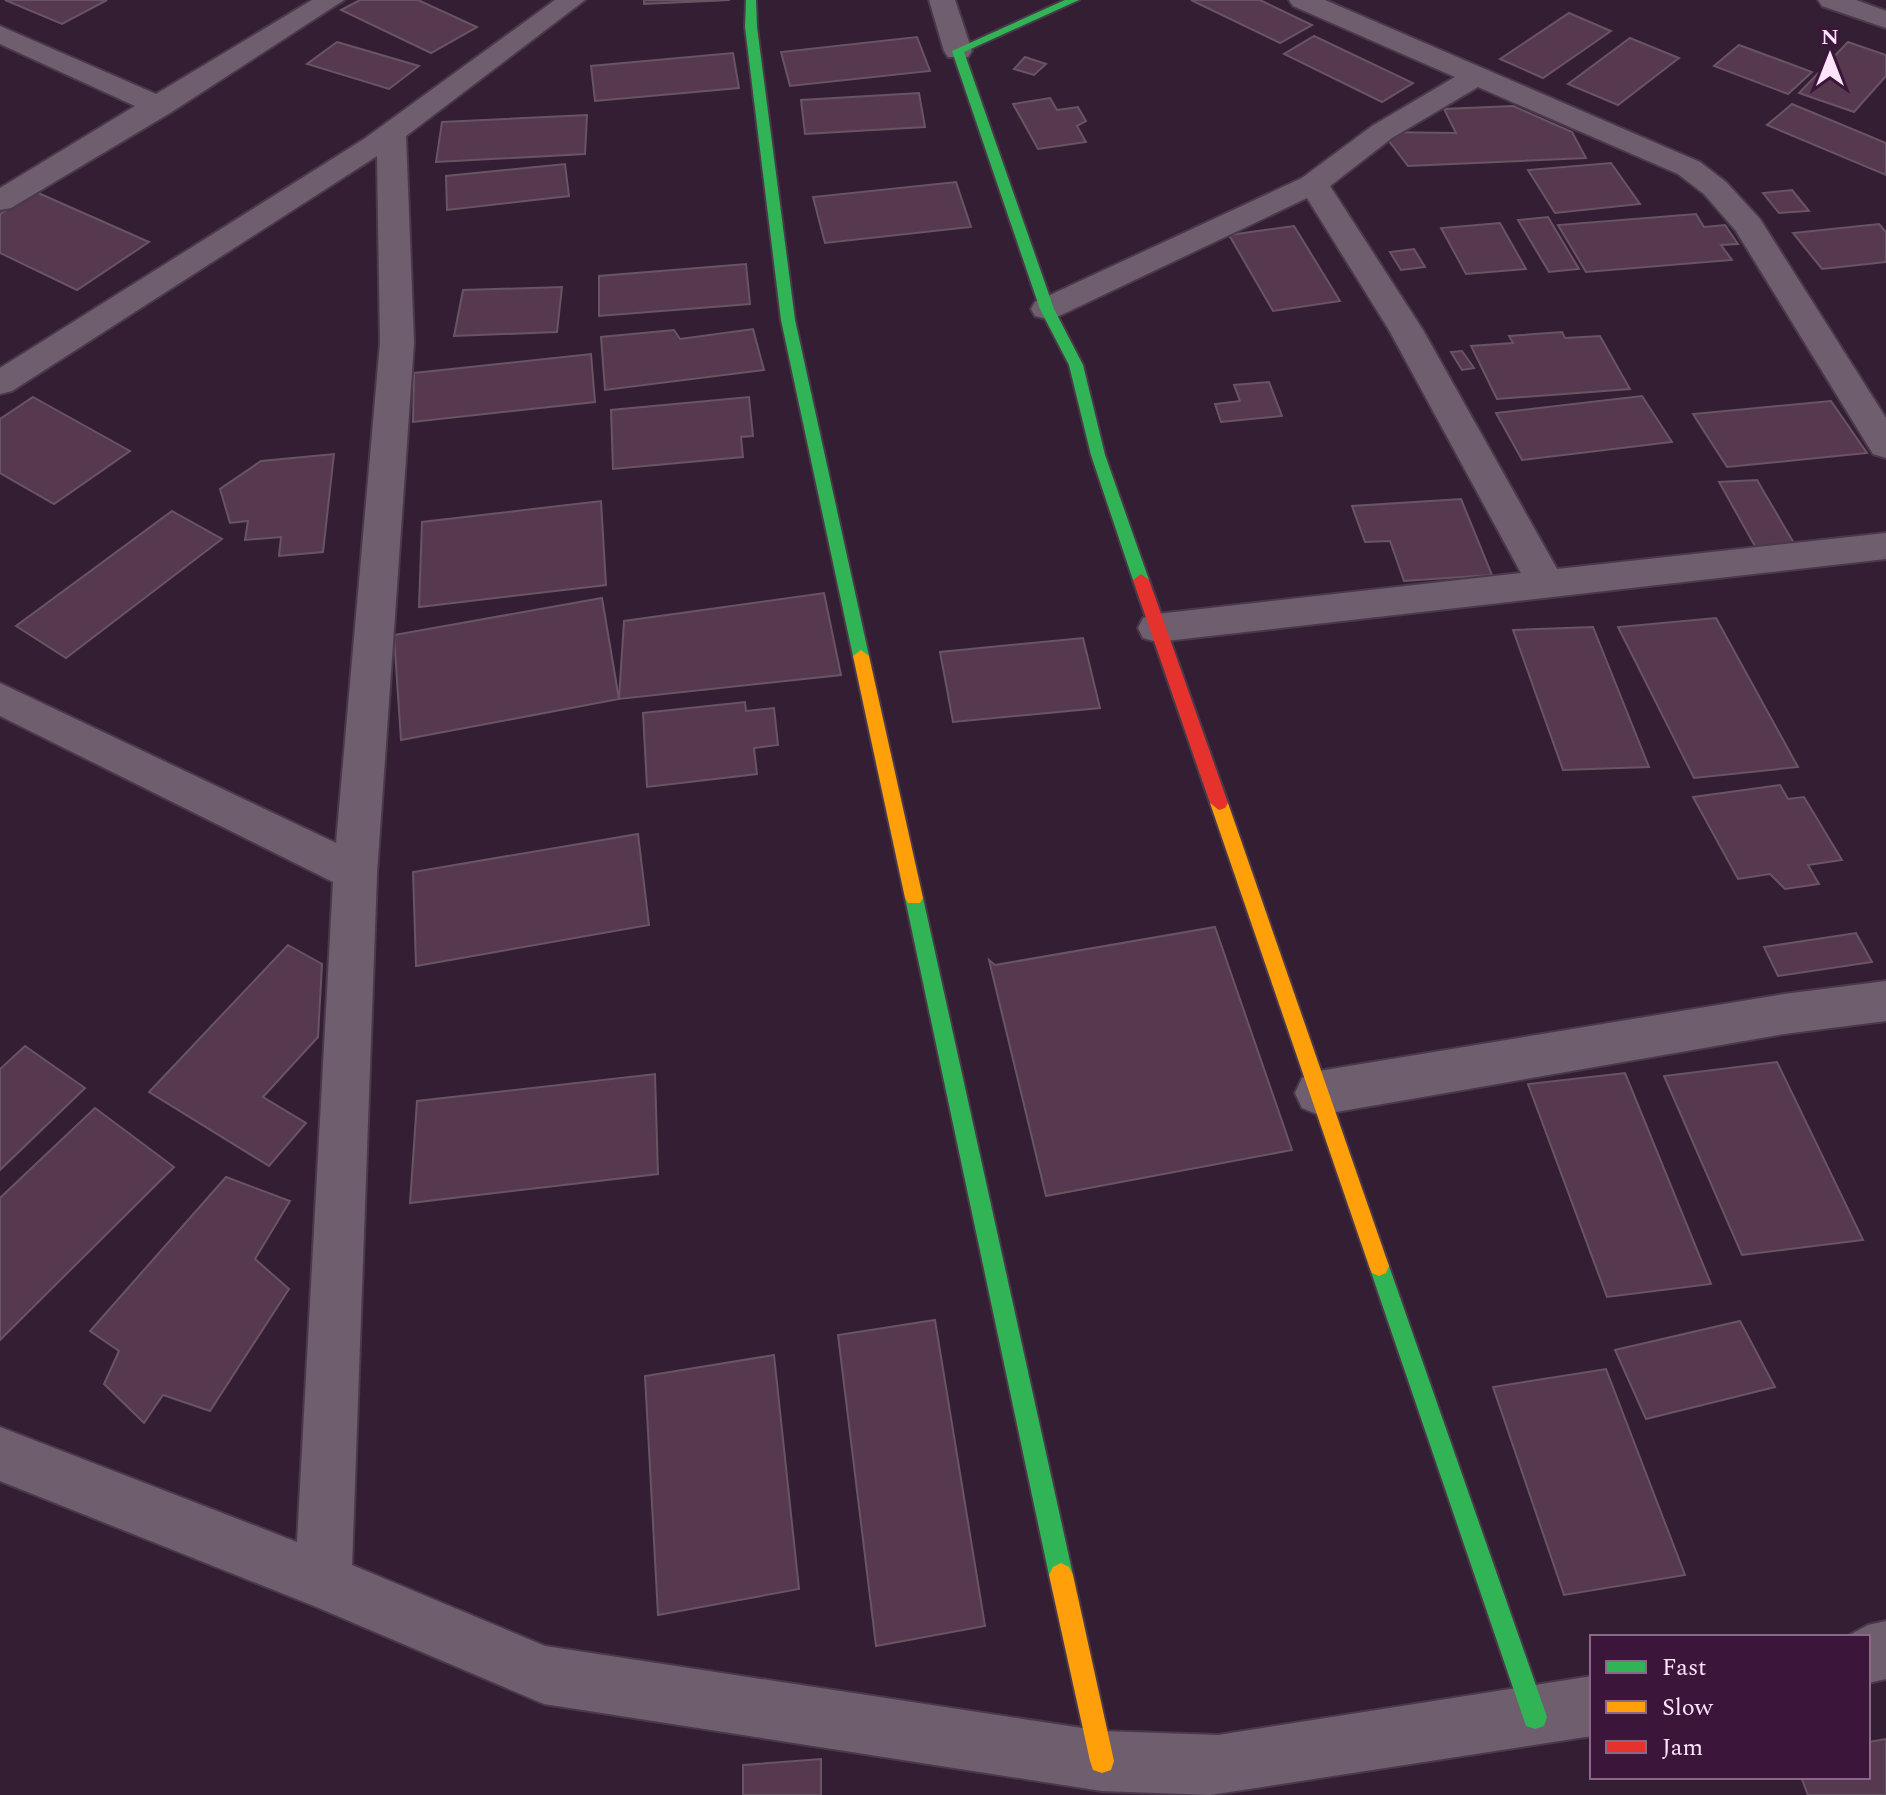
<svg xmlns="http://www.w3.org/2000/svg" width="1886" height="1795" font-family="Spectral,serif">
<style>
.building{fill:#57394f;stroke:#695463;stroke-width:2}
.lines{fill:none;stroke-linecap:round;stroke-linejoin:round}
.street-casing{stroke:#4a394a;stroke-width:4}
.fast-casing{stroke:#4a394a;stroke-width:4}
.slow-casing{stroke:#4a394a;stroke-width:4}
.jam-casing{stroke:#4a394a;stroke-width:4}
.street{fill:#6f5f6e;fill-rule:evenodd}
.fast{fill:#30b455;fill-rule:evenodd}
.slow{fill:#ff9f0a;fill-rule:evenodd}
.jam{fill:#e5322d;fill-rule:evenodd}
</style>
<rect width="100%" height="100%" fill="#331e33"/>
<g class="building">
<path d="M5,0H107L62,24Z"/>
<path d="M360,0H418L477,27L431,53L341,10Z"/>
<path d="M644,0H730L644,4Z"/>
<path d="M1191,0H1260L1312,25L1280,43Z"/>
<path d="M1569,13L1611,31L1543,78L1500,59Z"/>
<path d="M1314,36L1413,83L1382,102L1284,54Z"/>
<path d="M917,37L930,71L790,86L781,52Z"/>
<path d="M1630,38L1679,58L1618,105L1568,84Z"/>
<path d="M337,42L419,66L389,89L307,64Z"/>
<path d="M1848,42L1886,55V76L1854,112L1799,93Z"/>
<path d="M1739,45L1812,72L1788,94L1714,66Z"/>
<path d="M733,53L739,88L595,101L591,66Z"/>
<path d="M1025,57L1046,64L1034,75L1014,69Z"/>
<path d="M919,93L925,127L805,134L801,100Z"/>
<path d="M1050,98L1057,110L1078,107L1086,121L1077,126L1086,142L1038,149L1013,104Z"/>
<path d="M1792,104L1886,143V175L1767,125Z"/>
<path d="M1513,106L1572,132L1586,158L1408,166L1382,132L1456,133L1444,109Z"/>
<path d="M587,115L585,154L436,162L442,122Z"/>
<path d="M1611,163L1640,204L1555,213L1528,170Z"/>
<path d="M565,164L569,196L447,210L446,176Z"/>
<path d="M956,182L971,227L825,243L813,197Z"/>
<path d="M1792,190L1809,211L1779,213L1763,193Z"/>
<path d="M36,192L149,242L77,290L0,253V214Z"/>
<path d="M1696,214L1704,227L1725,225L1738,244L1721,245L1732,260L1586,272L1558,225Z"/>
<path d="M1548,217L1579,269L1549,272L1518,220Z"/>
<path d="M1500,223L1526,269L1466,274L1441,228Z"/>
<path d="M1879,224L1886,232V262L1822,269L1793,233Z"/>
<path d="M1294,226L1340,301L1273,311L1229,235Z"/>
<path d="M1414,249L1425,267L1401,270L1390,252Z"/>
<path d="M746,264L750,304L599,316V276Z"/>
<path d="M562,287L557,332L454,336L463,290Z"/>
<path d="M753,329L764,370L605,390L601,337L674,330L680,339Z"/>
<path d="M1562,332L1565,338L1600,336L1630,389L1497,399L1471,346L1513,343L1509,336Z"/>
<path d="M1462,351L1474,368L1462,370L1451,352Z"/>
<path d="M591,354L595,402L413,422L414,373Z"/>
<path d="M1269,382L1282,416L1221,422L1215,404L1240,401L1234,385Z"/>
<path d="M1642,396L1672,442L1522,460L1496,413Z"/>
<path d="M33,397L130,451L54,504L0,473V419Z"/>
<path d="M749,397L753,436L741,437L743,457L613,469L611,410Z"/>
<path d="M1831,401L1867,453L1727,467L1693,414Z"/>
<path d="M334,454L323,552L279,556L281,537L245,540L248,521L230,523L220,489L261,461Z"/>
<path d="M1757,480L1795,545L1756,548L1719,482Z"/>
<path d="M1461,499L1492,575L1404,581L1390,541L1365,542L1352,506Z"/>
<path d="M601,501L606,585L419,607L422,522Z"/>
<path d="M172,511L222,539L66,658L16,626Z"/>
<path d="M824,593L841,675L619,699L624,621Z"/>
<path d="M602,598L619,699L401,740L394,635Z"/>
<path d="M1716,618L1798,767L1694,778L1618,627Z"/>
<path d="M1593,627L1649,767L1563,770L1513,630Z"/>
<path d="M1083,638L1100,708L953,722L940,652Z"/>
<path d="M745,702L746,711L774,708L778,745L754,748L757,774L647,787L643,713Z"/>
<path d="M1780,785L1788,799L1804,797L1842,860L1808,865L1819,884L1785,889L1770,874L1738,879L1693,797Z"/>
<path d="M638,834L649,925L416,966L413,872Z"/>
<path d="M1215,927L1292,1150L1046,1196L989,960L995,965Z"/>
<path d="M1856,933L1872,962L1778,976L1764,947Z"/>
<path d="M288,945L322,964L318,1037L263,1097L306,1123L269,1166L149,1092Z"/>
<path d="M25,1046L85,1088L0,1170V1069Z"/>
<path d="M1777,1062L1863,1240L1742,1255L1664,1076Z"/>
<path d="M1625,1073L1711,1284L1607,1297L1528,1084Z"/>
<path d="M655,1074L658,1174L410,1203L417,1101Z"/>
<path d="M95,1108L174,1167L0,1340V1198Z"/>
<path d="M226,1177L290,1201L255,1259L289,1289L210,1411L163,1395L144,1423L104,1384L119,1351L90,1331Z"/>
<path d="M935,1320L985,1626L876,1646L838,1335Z"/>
<path d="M1740,1321L1775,1387L1646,1419L1615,1350Z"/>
<path d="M774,1355L799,1589L658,1615L645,1376Z"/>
<path d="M1606,1369L1685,1575L1564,1595L1493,1387Z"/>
<path d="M1886,1739V1795H1808L1801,1777H1868V1742Z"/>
<path d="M821,1759V1795H743V1765Z"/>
</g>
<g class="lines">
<defs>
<g id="street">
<path d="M312,0H344L170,113L11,208L0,210V188L135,106L0,44V26L156,94Z"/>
<path d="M555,0H585L406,136L414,343L377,873L352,1565L545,1646L1102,1731L1218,1735L1592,1676V1736L1210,1795L1102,1791L544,1704L314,1606L0,1481V1427L297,1542L333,882L0,716V683L336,843L380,343L377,156L12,391L0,394V368L364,139Z"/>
<path d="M929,0H955L972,51L968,57H948L944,51Z"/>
<path d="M1289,0H1325L1700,162L1726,182L1760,219L1886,418V458L1873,454L1736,231L1704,194L1678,174L1478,87L1392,138L1330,186L1423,330L1557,569L1886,533V559L1157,642L1143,638L1138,628L1143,618L1157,614L1521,573L1389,330L1307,198L1059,316L1047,319L1035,316L1031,309L1035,302L1302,178L1372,126L1455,77L1293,6Z"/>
<path d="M1818,0H1856L1886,11V28L1822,6Z"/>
<path d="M1886,981V1021L1784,1034L1319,1115L1302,1108L1295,1093L1302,1078L1319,1071L1784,994Z"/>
<path d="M1886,1621V1679L1868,1683V1637H1846L1868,1625Z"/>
</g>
<g id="fast">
<path d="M746,0H756L757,27L795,320L869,656L861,662L853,656L781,320L745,27Z"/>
<path d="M1065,0H1079L964,52L1054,309L1083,365L1105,455L1149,580L1141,586L1133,580L1091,455L1069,365L1040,309L952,51Z"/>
<path d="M914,890L920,893L923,898L1073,1575L1069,1583L1061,1587L1053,1583L1049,1575L905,898L908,893Z"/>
<path d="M1379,1256L1386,1259L1389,1266L1547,1717L1544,1726L1535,1729L1526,1726L1523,1717L1369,1266L1372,1259Z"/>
</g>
<g id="slow">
<path d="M861,650L869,656L923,898L920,903H908L905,898L853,656Z"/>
<path d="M1219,796L1228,803L1389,1266L1386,1273L1379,1276L1372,1273L1369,1266L1210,803Z"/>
<path d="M1061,1563L1069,1567L1073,1575L1114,1761L1111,1770L1102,1773L1093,1770L1090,1761L1049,1575L1053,1567Z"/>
</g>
<path id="jam" d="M1141,574L1149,580L1228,803L1225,808L1219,810L1210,803L1133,580Z"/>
</defs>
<use href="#street" class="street-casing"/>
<use href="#fast" class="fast-casing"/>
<use href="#slow" class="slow-casing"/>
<use href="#jam" class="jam-casing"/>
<use href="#street" class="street"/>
<use href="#fast" class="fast"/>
<use href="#slow" class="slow"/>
<use href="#jam" class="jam"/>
</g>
<rect x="1590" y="1635" width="280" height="144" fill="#3c153b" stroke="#896888" stroke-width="2"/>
<rect x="1606" y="1661" width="40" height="12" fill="#30b455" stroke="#896888" stroke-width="2"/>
<text x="1662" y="1675" font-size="24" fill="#fde4fb">Fast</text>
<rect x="1606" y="1701" width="40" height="12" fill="#ff9f0a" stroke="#896888" stroke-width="2"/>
<text x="1662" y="1715" font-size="24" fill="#fde4fb">Slow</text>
<rect x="1606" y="1741" width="40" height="12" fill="#e5322d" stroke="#896888" stroke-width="2"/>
<text x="1662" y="1755" font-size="24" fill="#fde4fb">Jam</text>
<g transform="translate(1830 56)" stroke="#3c153b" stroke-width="6" paint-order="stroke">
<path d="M0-6L14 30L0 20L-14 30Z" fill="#fde4fb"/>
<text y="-12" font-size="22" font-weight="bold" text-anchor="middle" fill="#fde4fb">N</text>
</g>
</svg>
